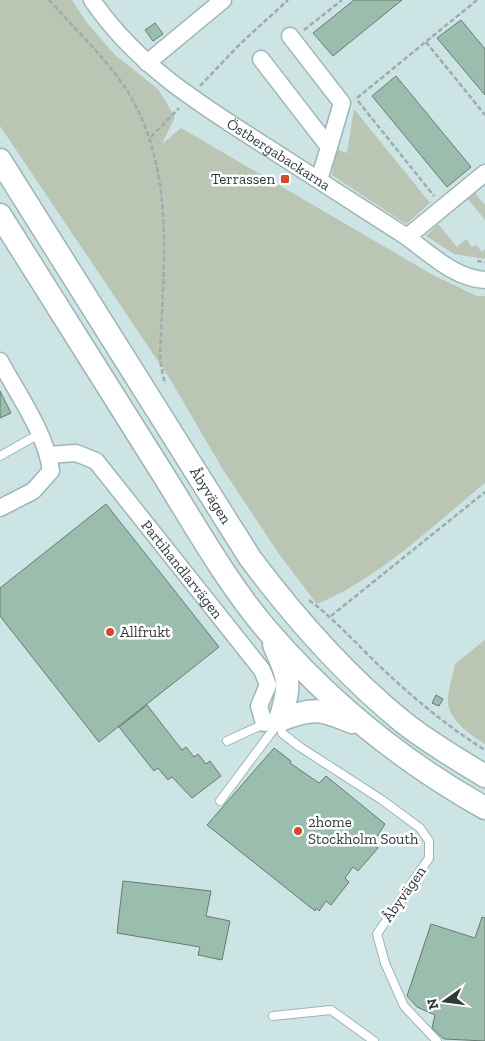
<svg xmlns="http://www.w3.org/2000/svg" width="485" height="1041" font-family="'Zilla Slab',serif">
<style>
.green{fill:#bac5b3}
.building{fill:#9bbdae;stroke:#687a72}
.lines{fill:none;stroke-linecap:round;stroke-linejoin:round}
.lane-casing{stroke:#9eb5b5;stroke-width:10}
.street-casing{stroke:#9eb5b5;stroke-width:19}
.secondary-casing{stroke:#9eb5b5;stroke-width:25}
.path{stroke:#9badae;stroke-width:2.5;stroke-dasharray:5 2.5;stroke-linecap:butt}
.lane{stroke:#fff;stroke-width:8}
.street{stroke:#fff;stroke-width:16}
.secondary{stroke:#fff;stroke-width:22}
.poi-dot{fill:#d4492c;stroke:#fff;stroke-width:2}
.labels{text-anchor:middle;stroke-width:5;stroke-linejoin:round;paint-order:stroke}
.street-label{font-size:15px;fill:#30393a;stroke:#fff}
.poi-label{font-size:15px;fill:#30393a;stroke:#fff;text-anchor:start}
</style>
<rect width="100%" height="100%" fill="#cde4e5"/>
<g class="green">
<path d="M0,0H72L87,23L115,55L158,89L175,117L162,144L181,128L433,275L477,296H485V483C432,526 380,578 317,604L279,554L222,468L170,379L0,126Z"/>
<path d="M354,109L430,203L406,224L332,175L335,149L347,153Z"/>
<path d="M475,193L485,205V220L468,199Z"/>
<path d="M438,224L457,247L466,239L472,247L476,245L482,252L485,249V259L454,254L426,236Z"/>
<path d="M485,640V744C471,735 450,721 448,703C447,692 453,675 455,664Z"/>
</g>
<g class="building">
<path d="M354,0H402L333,56L313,33Z"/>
<path d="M461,20L485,49V95L437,38Z"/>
<path d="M155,23L163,34L153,41L145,30Z"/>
<path d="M396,76L471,167L447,187L372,96Z"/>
<path d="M0,391L11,413L0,418Z"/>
<path d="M106,504L219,647L99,742L0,616V588Z"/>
<path d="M436,695L443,699L439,706L432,703Z"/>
<path d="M147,705L182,750L186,747L194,757L198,754L206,764L210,761L221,776L192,798L172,777L168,780L158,768L154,771L119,727Z"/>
<path d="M274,748L291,761L290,763L319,783L326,776L385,824L373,843L378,848L358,871L353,867L345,878L349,882L331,905L326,901L319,911L316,908L315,911L207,825Z"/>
<path d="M123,881L211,891L206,916L230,921L222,960L198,955L200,947L117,933Z"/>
<path d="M482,917L485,918V1041L444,1039L432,1028L435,1015L417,1007L407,996L431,924L475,938Z"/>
</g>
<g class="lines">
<defs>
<g id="lane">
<path d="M0,456L39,434"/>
<path d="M280,721L282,733L300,747L382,800L420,828L429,841V858L377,934L385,963L404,1006L437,1041"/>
<path d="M227,741L266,723"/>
<path d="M220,801L279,722"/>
<path d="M273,1016L331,1010L374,1041"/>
</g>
<g id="street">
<path id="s1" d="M92,0C137,66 201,105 267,147C314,177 360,207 407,237C430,254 456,279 485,280"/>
<path d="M290,36L342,103L329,147"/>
<path d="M261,59L329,147L319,180"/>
<path d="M147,63L223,0"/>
<path d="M407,237L485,173"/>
<path d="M0,361C18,395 46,433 51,471L33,491L0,508"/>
<path id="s2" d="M48,455L76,453L96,461L262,670L268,685L259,706L264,723"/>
</g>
<g id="secondary">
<path id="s3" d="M0,160L250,558C295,618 344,674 403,722C428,742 457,759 485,776"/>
<path d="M0,215C55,303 111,391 166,479C197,529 230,587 268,631C330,703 403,762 485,808"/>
<path d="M274,645C290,680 291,683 280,720"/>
<path d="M280,720C313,707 321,709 352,722"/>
</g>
</defs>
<use href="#lane" class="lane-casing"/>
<use href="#street" class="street-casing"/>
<use href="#secondary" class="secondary-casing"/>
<g class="path">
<path d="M49,0C75,29 114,66 132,99C177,179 162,273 160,361L165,384"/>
<path d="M304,30L342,0"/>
<path d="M426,42L485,115"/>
<path d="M200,86L240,44L288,0"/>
<path d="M357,98L477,0"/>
<path d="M358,101L434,196"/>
<path d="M151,137L179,108"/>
<path d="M477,261L485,262"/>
<path d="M309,600C338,622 361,649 388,674C417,701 451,729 485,750"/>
<path d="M331,616L485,492"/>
</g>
<use href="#lane" class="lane"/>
<use href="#street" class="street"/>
<use href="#secondary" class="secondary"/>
</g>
<g class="poi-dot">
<rect x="280" y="174" width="10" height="10" rx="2.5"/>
<circle cx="110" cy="632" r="5"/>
<circle cx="298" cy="831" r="5"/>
</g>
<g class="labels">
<g class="street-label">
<text dy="5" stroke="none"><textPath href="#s1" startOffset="244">Östbergabackarna</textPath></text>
<text dy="5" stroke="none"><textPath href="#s3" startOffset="396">Åbyvägen</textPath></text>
<text dy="5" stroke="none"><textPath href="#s2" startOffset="188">Partihandlarvägen</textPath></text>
<text transform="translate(404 894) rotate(-55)" y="5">Åbyvägen</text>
</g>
<g class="poi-label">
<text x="275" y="184" text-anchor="end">Terrassen</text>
<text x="120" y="637">Allfrukt</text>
<text x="308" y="827">2home<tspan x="308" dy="17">Stockholm South</tspan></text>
</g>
</g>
<g transform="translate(445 1001) rotate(256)" stroke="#ffffff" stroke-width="4" paint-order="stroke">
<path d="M0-4L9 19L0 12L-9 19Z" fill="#30393a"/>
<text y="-8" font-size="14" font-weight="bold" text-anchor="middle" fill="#30393a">N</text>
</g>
</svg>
